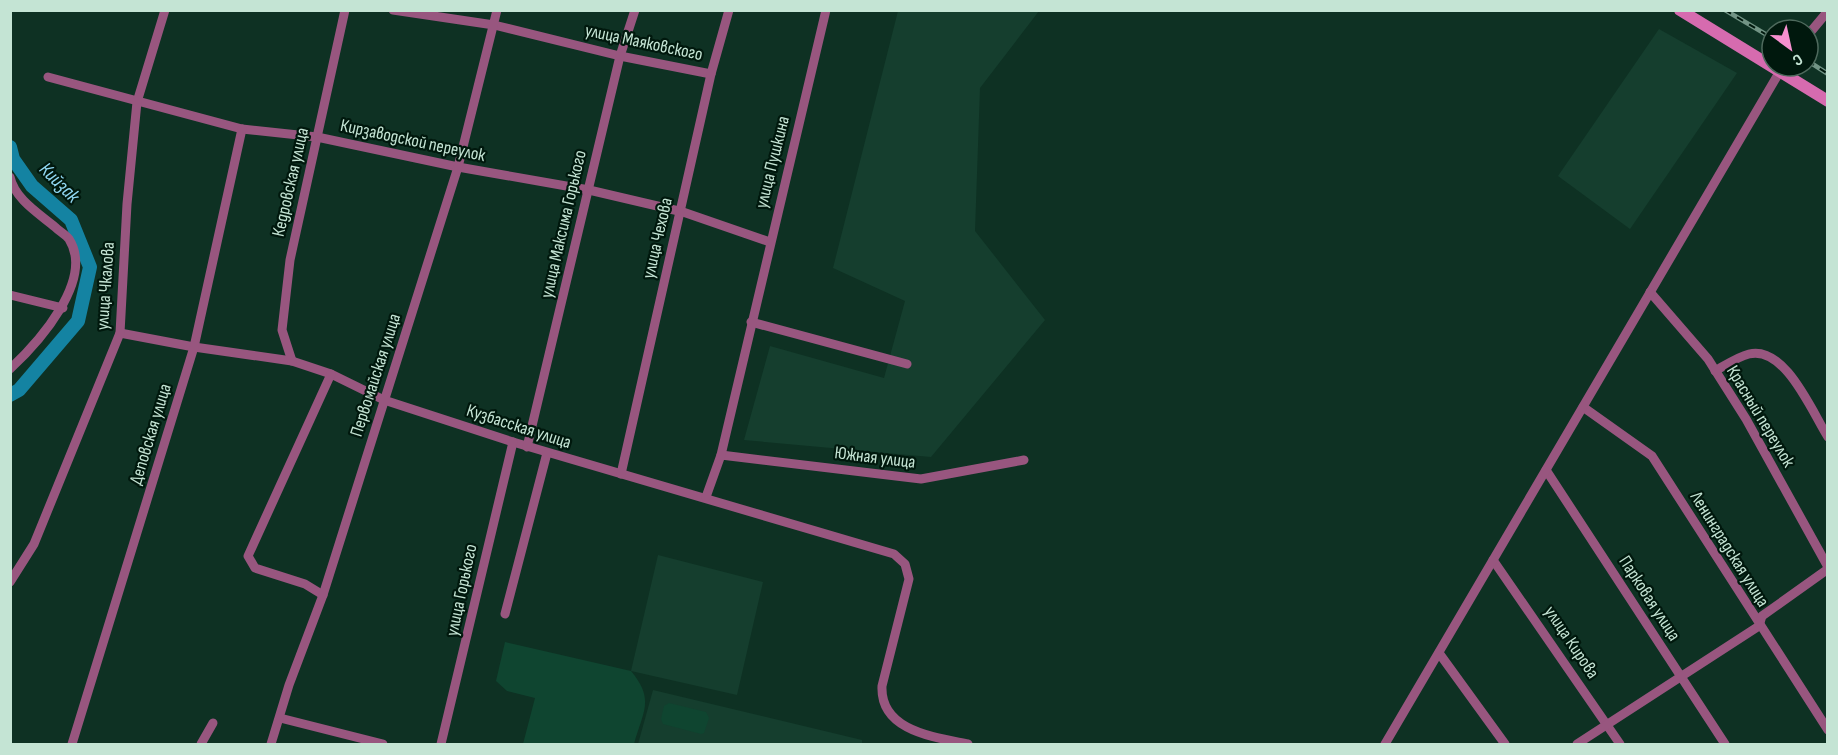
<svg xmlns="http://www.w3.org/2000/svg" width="1838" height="755" font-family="'Sofia Sans Condensed',sans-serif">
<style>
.built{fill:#153e2e}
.green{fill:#0f4530}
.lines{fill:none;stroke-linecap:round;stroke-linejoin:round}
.river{stroke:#1483a2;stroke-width:14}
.street{stroke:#98567f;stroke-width:9}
.secondary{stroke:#d66baf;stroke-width:12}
.rail-casing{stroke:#729485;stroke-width:4.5}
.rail{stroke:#00180d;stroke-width:2;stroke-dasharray:7;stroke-linecap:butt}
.labels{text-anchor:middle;stroke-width:4.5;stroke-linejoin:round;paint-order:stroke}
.street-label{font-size:18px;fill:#c4e4d4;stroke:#00180d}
.water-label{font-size:20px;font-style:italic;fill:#90d7f2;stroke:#00180d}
</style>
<rect width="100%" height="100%" fill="#0e3123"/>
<g class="built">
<path d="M898,11H1039L980,88L975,231L1045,320L931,457L744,440L770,346L884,378L905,301L833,268Z"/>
<path d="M1659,29L1737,73L1630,229L1558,176Z"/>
<path d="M658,555L763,582L737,695L631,671Z"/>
<path d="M653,690L862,740V744H638Z"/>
</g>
<g class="green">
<path d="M505,642L631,671C655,700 643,711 634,744H523L535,698L507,691L496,681Z"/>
<path d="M669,703L706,712L709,718L704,733L701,734L663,724L661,719L664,706Z"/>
</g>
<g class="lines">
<path class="river" d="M10,147L13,159L32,186L71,220L90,267L78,321L19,390L10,395"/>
<g class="street">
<path d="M393,10L494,25L620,56L711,74"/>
<path d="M1808,35L1828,11"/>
<path d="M48,77L242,129L317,137L458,167L589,190L683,212L770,242"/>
<path d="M10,177C15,199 38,213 55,227C59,231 66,235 69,239C95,280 38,343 10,369"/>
<path d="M1650,292L1708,359L1746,419L1828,567"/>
<path d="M10,295L63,308"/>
<path d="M751,322L907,364"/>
<path d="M120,333L194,347L292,361L331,374L384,400L513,442L894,554L905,564L909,579L882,686C880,731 934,737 968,744"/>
<path d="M292,361L282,330L290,260L345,10"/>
<path d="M1715,371C1726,365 1737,357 1749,354C1785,345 1812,412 1828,437"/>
<path d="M1583,407L1652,456L1828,730"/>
<path d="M527,447L620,56L635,10"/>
<path d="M721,455L921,479L1024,460"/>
<path d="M1546,470L1725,744"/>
<path d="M621,474L711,74L729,10"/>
<path d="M706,497L721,455L826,10"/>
<path d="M1493,560L1620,744"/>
<path d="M10,582L34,544L120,333L127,204L137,102L165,10"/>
<path d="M323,595L305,584L255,568L248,556L331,374"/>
<path d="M505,614L547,453"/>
<path d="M1439,653L1505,744"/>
<path d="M280,718L383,744"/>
<path d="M72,744L194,347L242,129"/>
<path d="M201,744L213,723"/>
<path d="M271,744L289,685L323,595L458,167L497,10"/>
<path d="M441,744L513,442"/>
<path d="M1385,744L1783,66"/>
<path d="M1577,744L1759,626L1762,616L1828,569"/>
</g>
<path class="secondary" d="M1680,10L1828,101"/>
<defs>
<g id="rail">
<path d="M1725,10L1772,38"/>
<path d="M1808,61L1828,74"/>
</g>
</defs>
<use href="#rail" class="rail-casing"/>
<use href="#rail" class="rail"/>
</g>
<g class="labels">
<g class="street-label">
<text transform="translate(644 42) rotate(12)" y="6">улица Маяковского</text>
<text transform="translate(413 140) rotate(12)" y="6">Кирзаводской переулок</text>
<text transform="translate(772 162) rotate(-76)" y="6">улица Пушкина</text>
<text transform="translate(290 182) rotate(-77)" y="6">Кедровская улица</text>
<text transform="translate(563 224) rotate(-77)" y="6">улица Максима Горького</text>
<text transform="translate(657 238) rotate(-77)" y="6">улица Чехова</text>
<text transform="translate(105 286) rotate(-86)" y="6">улица Чкалова</text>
<text transform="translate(375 375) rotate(-72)" y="6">Первомайская улица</text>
<text transform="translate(1761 416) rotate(59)" y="6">Красный переулок</text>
<text transform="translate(519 426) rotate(18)" y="6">Кузбасская улица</text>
<text transform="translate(150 434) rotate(-73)" y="6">Деповская улица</text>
<text transform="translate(875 457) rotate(7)" y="6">Южная улица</text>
<text transform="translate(1730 549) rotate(58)" y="6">Ленинградская улица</text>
<text transform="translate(461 590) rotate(-78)" y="6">улица Горького</text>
<text transform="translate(1650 598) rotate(57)" y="6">Парковая улица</text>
<text transform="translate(1572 642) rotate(56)" y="6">улица Кирова</text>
</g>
<g class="water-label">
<text transform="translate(60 182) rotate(45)" y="7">Кийзак</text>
</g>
</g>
<rect width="1838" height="755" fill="none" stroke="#c4e4d4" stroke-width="24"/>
<g transform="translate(1790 48) rotate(147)"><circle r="28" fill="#00180d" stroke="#4e6a5d" stroke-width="1.5"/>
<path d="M0-4.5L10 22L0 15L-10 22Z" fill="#f690cf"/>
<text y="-9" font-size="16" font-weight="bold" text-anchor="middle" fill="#c4e4d4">С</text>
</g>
</svg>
